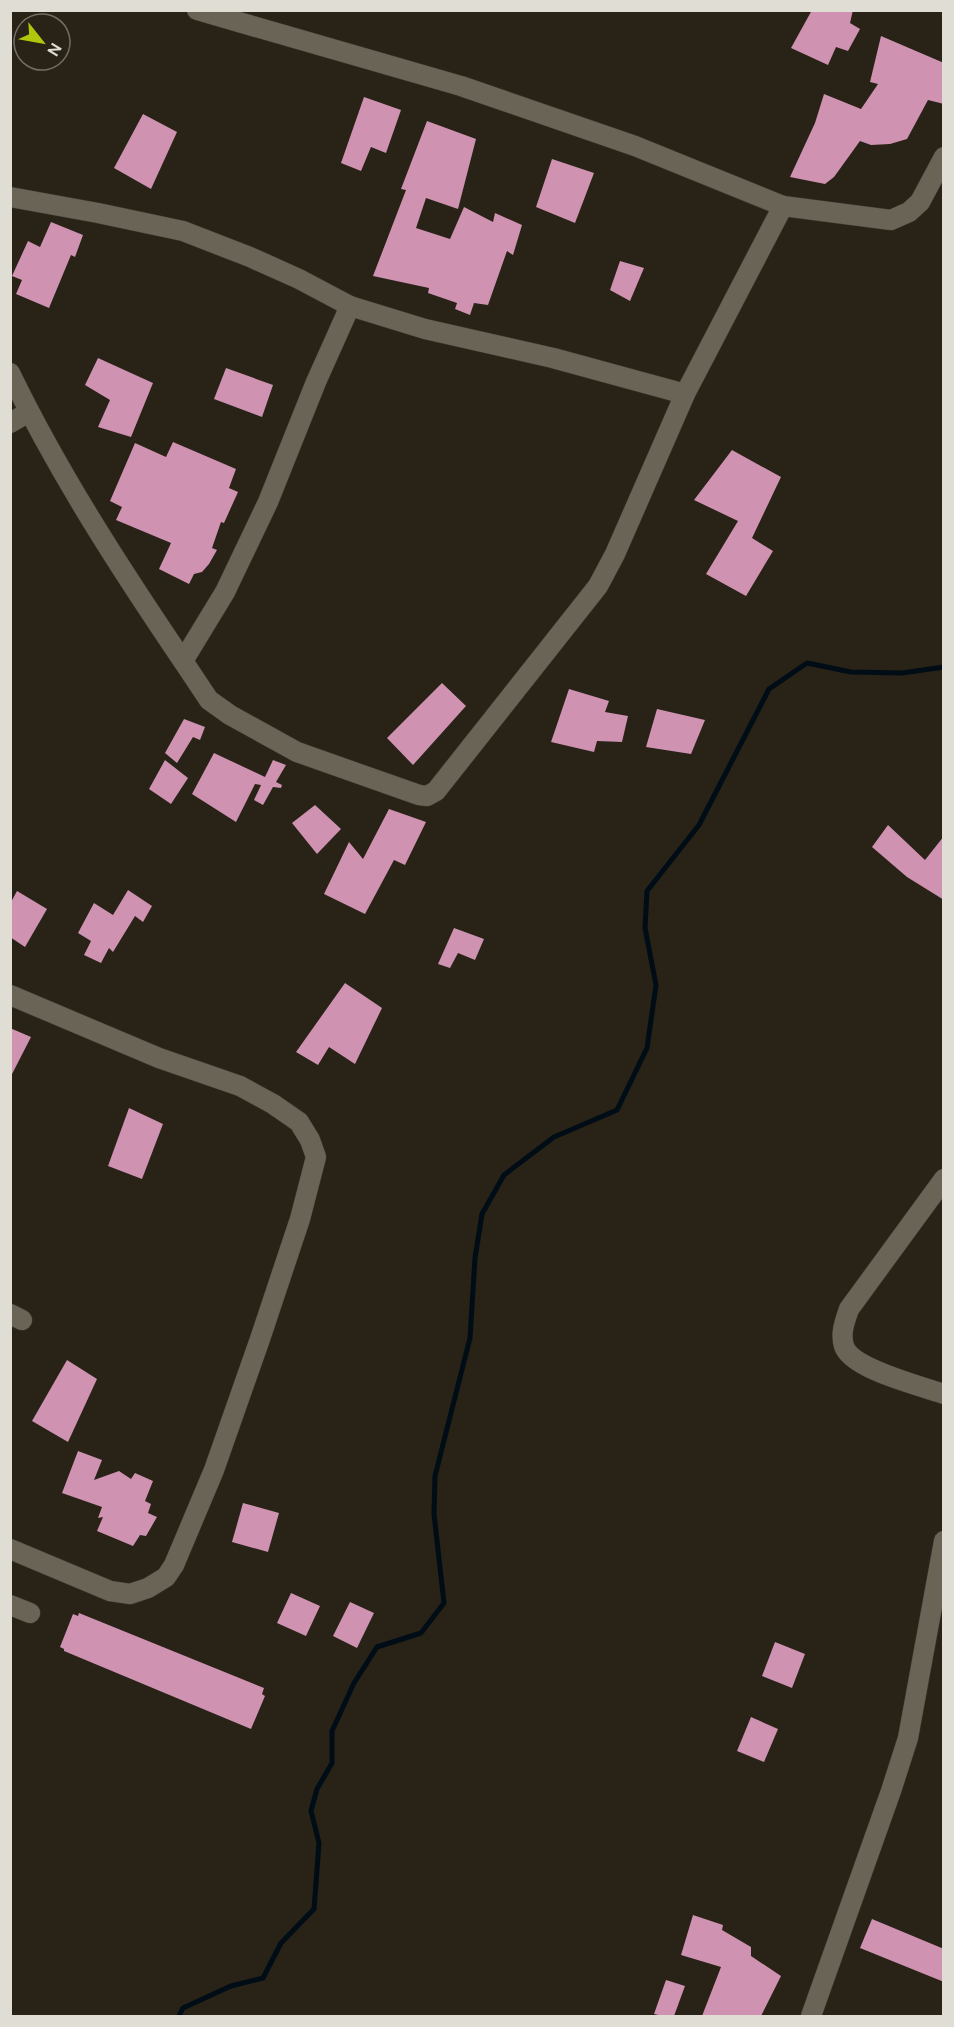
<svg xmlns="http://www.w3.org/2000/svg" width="954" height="2027" font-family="'DM Sans',sans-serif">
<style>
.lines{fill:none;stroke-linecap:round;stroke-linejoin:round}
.stream{stroke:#000d16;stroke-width:5}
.building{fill:#cf92b1}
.minor-casing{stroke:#423e35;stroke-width:21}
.minor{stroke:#6a6456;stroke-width:20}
</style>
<rect width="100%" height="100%" fill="#282217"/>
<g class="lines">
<path class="stream" d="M179,2016L183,2008L231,1986L263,1978L281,1943L314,1909L319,1843L311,1811L317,1789L332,1763V1731L354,1683L377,1647L421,1633L444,1603L434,1514L435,1476L470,1338L475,1258L482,1214L504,1175L554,1137L617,1110L647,1048L656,985L645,928L647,891L699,825L769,689L807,663L851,672L902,673L944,667"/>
</g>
<g class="building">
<path d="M812,10H853L850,23L860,29L848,51L836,47L828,65L791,48Z"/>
<path d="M881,36L944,63V104L928,100L907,139L890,144L871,145L860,141L834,177L825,184L790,177L815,123L824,94L861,109L878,84L870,82Z"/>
<path d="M364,97L401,110L386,153L371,147L361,171L341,163Z"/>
<path d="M143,114L177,132L151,189L114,168Z"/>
<path d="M427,121L476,139L458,209L426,198L416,228L450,239L464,207L493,222L495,213L522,225L513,255L507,251L488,305L474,303L470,315L455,309L457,303L428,293L429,288L373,276L406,190L401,189Z"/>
<path d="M552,159L594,173L575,223L536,207Z"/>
<path d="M51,222L83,235L75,257L71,255L49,308L16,294L22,280L12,276L28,241L40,247Z"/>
<path d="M620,261L644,268L630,301L610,290Z"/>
<path d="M98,358L153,383L131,437L98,427L110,400L85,385Z"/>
<path d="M226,368L273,385L262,417L214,399Z"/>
<path d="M173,442L236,469L229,488L238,492L224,523L221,522L212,548L217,550L209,564L202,572L194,574L189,584L159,569L171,543L116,520L122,507L110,501L135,443L166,457Z"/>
<path d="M732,450L781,477L752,538L773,551L746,596L706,574L738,521L694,500Z"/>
<path d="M442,683L466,706L413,765L387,738Z"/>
<path d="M569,689L609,701L605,712L628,716L622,742L597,741L594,752L551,742Z"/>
<path d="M657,709L705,720L691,754L646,747Z"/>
<path d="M184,719L205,727L200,740L193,737L177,763L165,753Z"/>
<path d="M214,753L265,777L273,760L286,765L276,782L282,785L281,788L273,787L263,805L254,800L261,785L255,784L236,822L192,794Z"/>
<path d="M165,760L188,778L171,804L149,789Z"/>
<path d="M315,805L341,829L317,854L292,823Z"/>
<path d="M389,809L426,822L405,865L394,860L365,914L324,894L349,842L363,859Z"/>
<path d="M888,825L925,860L944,836V900L907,877L872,847Z"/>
<path d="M128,890L152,906L143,922L135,916L113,952L109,948L101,963L84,955L91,941L78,933L94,903L113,915Z"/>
<path d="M17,891L47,909L25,947L10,937V904Z"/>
<path d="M454,928L484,939L475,960L458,953L450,968L438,964Z"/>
<path d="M345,983L382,1008L355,1064L329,1047L318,1065L296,1052Z"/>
<path d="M10,1028L31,1037L10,1078Z"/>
<path d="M129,1108L163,1124L142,1179L108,1166Z"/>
<path d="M67,1360L97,1379L68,1442L32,1421Z"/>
<path d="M78,1451L102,1460L94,1480L119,1471L131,1479L135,1473L153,1481L145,1501L151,1504L148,1513L157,1517L146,1536L140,1535L133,1546L97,1531L103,1517L98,1518L102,1507L62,1493Z"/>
<path d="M243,1503L279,1513L268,1552L232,1542Z"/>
<path d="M291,1593L320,1606L306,1636L277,1623Z"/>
<path d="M350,1602L374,1613L357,1648L333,1636Z"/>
<path d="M79,1613L264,1688L262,1694L265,1696L251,1729L64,1651V1649L60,1647L73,1614L78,1616Z"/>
<path d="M775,1642L805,1654L792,1688L762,1676Z"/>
<path d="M751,1717L778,1729L764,1762L737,1751Z"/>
<path d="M693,1915L723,1925L722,1930L751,1947V1956L781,1976L761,2016H702L721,1967L681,1955Z"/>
<path d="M872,1919L944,1949V1982L860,1948Z"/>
<path d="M666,1980L685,1986L674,2016H663L654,2014Z"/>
</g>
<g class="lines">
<defs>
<g id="minor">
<path d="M197,10L461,86L635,146L783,206L891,220L909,212L920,202L944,157"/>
<path d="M10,197L98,213L183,231L250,257L299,279L350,306L425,329L553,358L685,394L783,206"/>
<path d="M350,306L316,382L268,502L225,592L183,661L209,700L230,715L297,752L419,795L427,796L436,791L598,586L615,554L685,394"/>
<path d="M10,373C59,474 120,568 183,661"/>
<path d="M10,423L29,412"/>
<path d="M10,995L159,1058L240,1086L273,1104L299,1122L310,1140L316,1157L300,1219L260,1339L214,1470L174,1565L166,1577L148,1588L130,1594L110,1591L10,1549"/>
<path d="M944,1179L849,1309C845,1321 840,1333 844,1346C851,1369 921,1386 944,1394"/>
<path d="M10,1314L22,1320"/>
<path d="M10,1605L30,1613"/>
<path d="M811,2016L891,1791L908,1738L944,1541"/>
</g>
</defs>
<use href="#minor" class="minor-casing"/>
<use href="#minor" class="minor"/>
</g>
<rect width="954" height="2027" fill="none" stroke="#e0ddd5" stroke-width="24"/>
<g transform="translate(42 42) rotate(121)"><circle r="28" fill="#282217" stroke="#726d63" stroke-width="1.5"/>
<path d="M0-4.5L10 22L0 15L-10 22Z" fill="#aec60b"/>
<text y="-9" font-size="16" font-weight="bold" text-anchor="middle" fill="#e0ddd5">N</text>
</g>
</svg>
